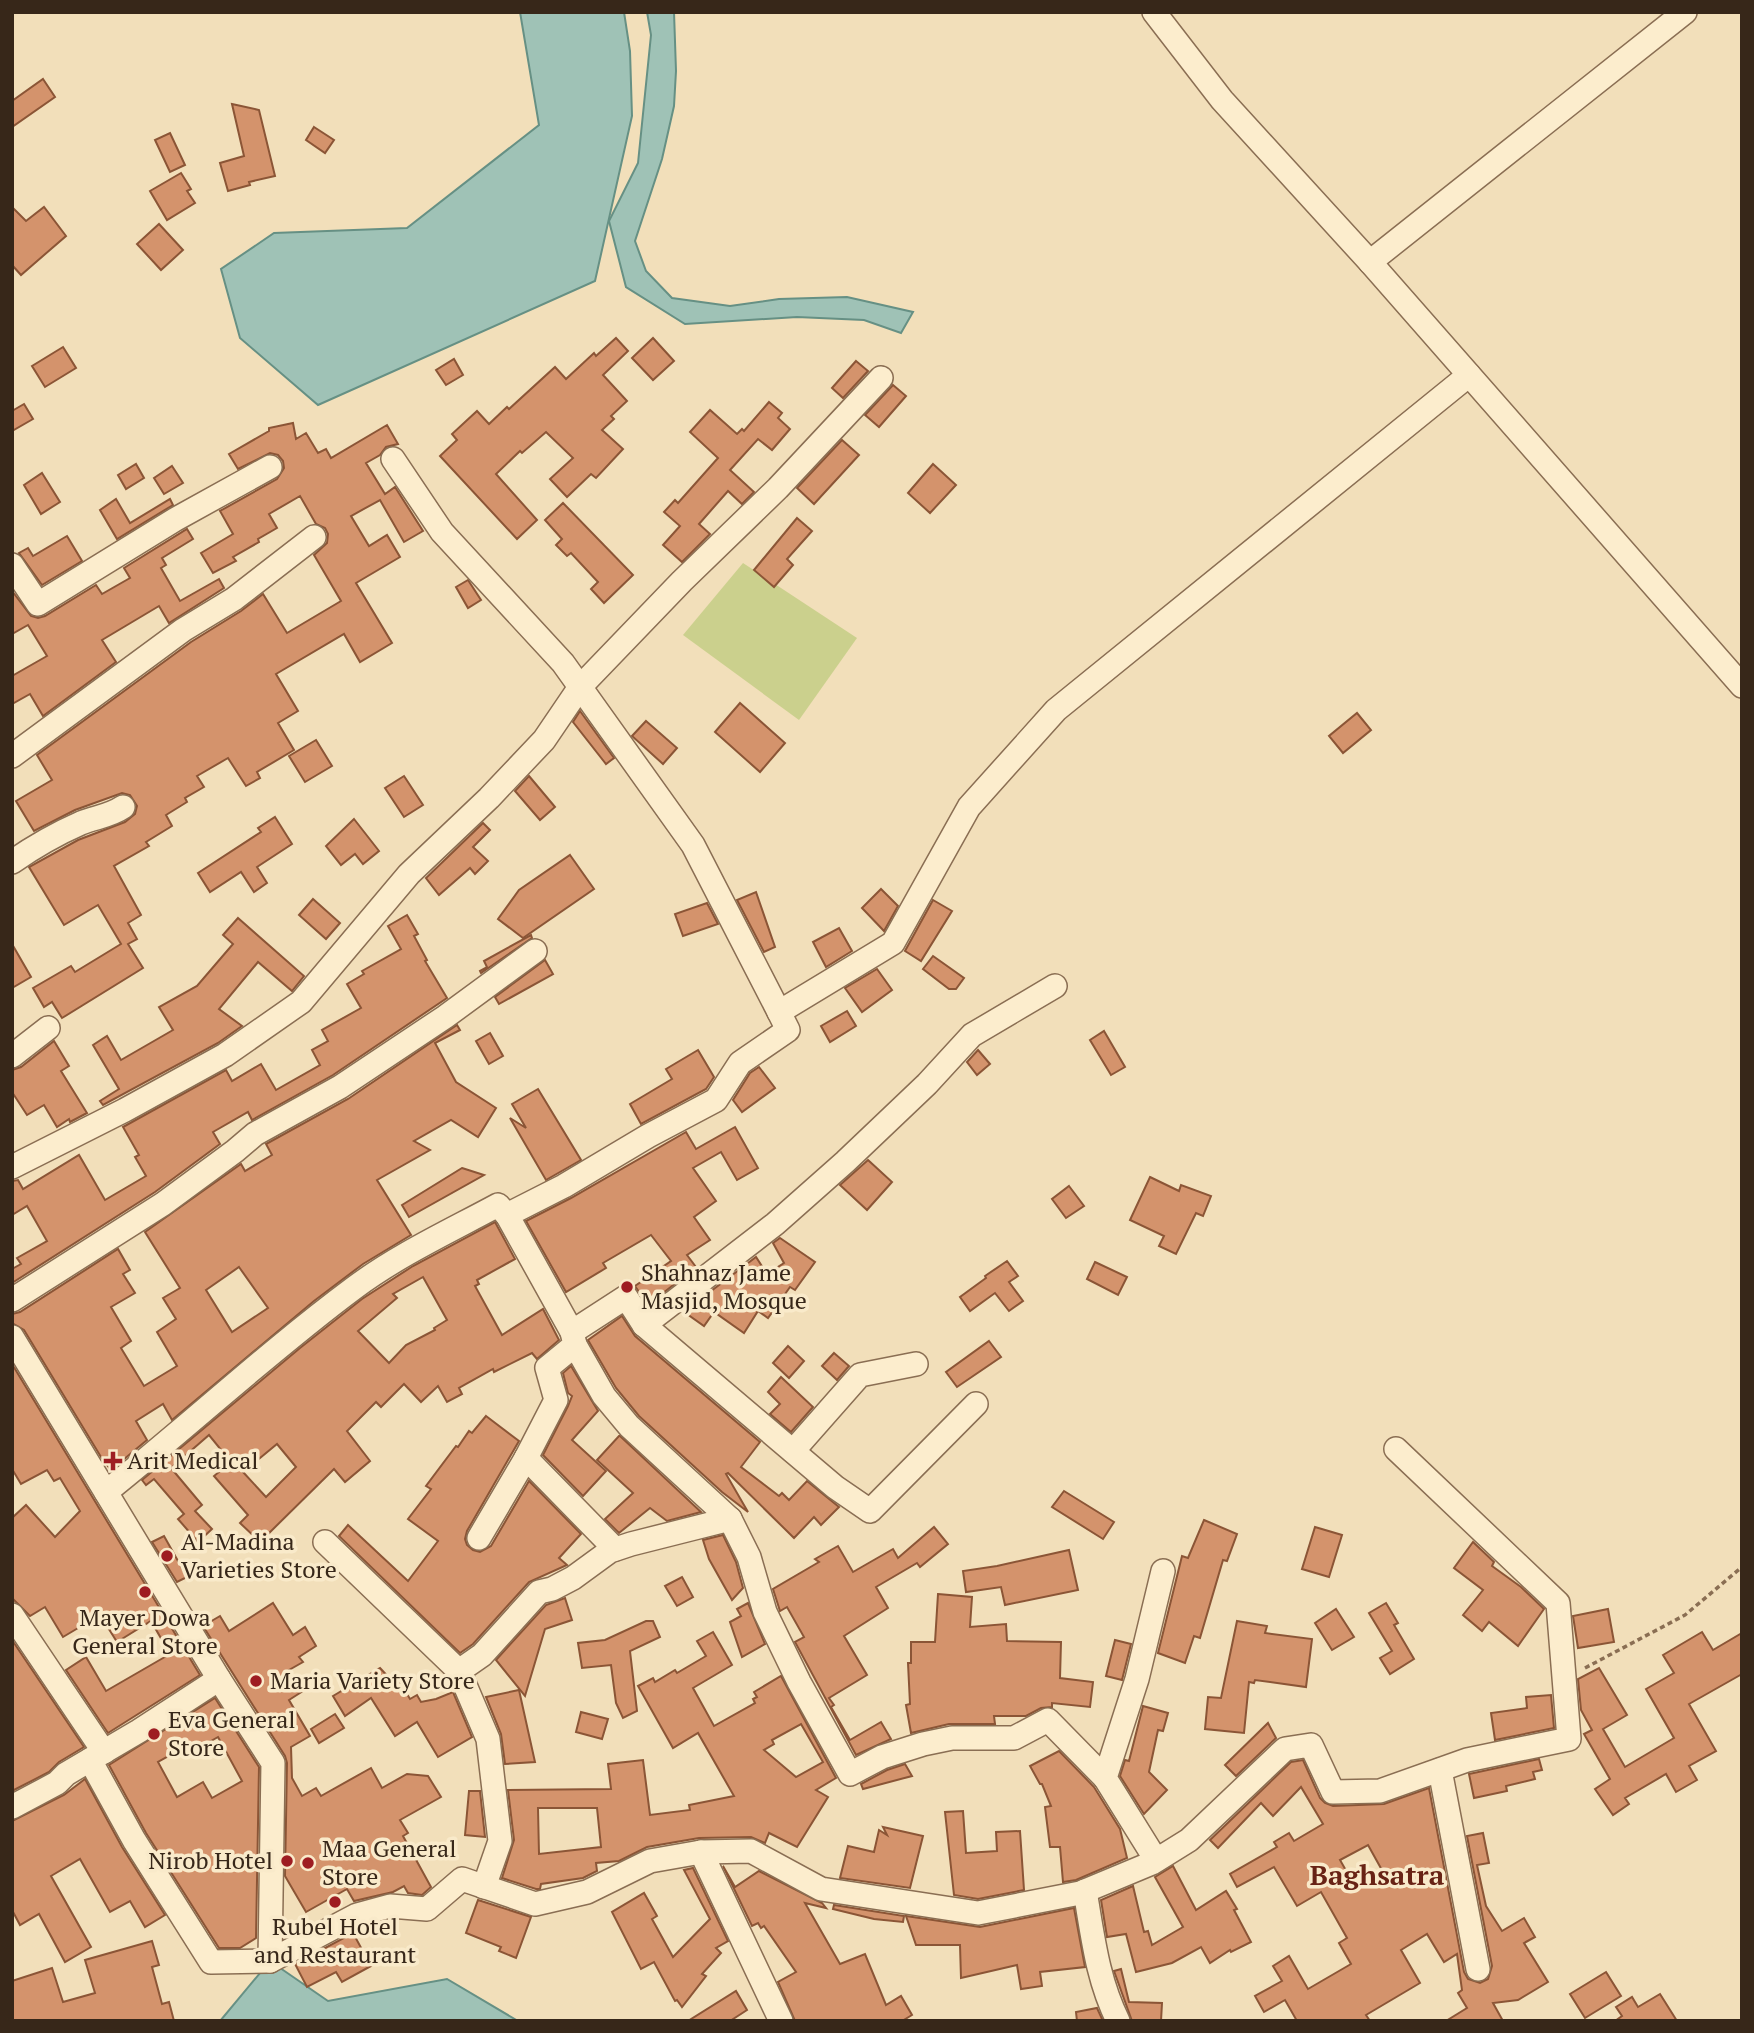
<svg xmlns="http://www.w3.org/2000/svg" width="1754" height="2033" font-family="'PT Serif',serif">
<style>
.green{fill:#cbd08d}
.water{fill:#9fc2b6;stroke:#669084;stroke-width:2}
.building{fill:#d4936c;stroke:#8b5536;stroke-width:2;fill-rule:evenodd}
.lines{fill:none;stroke-linecap:round;stroke-linejoin:round}
.minor-casing{stroke:#8a6e53;stroke-width:26}
.path{stroke:#8a6e53;stroke-width:3.5;stroke-dasharray:5 3.5;stroke-linecap:butt}
.minor{stroke:#fcedcd;stroke-width:23}
.poi-dot{fill:#9e1d22;stroke:#f9eaca;stroke-width:2.5}
.labels{text-anchor:middle;stroke-width:7;stroke-linejoin:round;paint-order:stroke}
.poi-label{font-size:24px;fill:#372719;stroke:#f9eaca;text-anchor:start}
.quarter-label{font-size:28px;font-weight:bold;fill:#682315;stroke:#f9eaca}
</style>
<rect width="100%" height="100%" fill="#f2dfba"/>
<path class="green" d="M743,563L857,638L799,720L683,635Z"/>
<g class="water">
<path d="M520,12H624L630,51L632,116L595,281L318,405L240,338L221,269L274,233L407,228L539,125Z"/>
<path d="M647,12H674L676,71L674,106L662,159L635,241L646,271L672,298L730,306L779,299L847,297L913,312L901,333L864,320L797,317L685,324L626,287L609,221L638,163L651,35Z"/>
<path d="M270,1961L328,2001L447,1979L518,2021H220Z"/>
</g>
<g class="building">
<path d="M43,79L55,97L12,127V101Z"/>
<path d="M232,104L259,110L275,176L249,182L250,185L228,191L220,163L244,156Z"/>
<path d="M314,127L334,140L325,153L306,140Z"/>
<path d="M170,133L185,165L170,172L155,140Z"/>
<path d="M181,173L191,189L187,191L195,203L167,220L150,191Z"/>
<path d="M12,207L26,221L44,207L66,236L21,275L12,265Z"/>
<path d="M159,224L183,250L161,270L137,244Z"/>
<path d="M616,338L628,351L603,375L627,401L611,416L614,419L602,430L623,449L596,478L591,474L567,497L550,479L573,458L546,432L522,453L520,451L496,474L537,520L517,539L440,456L457,440L452,434L477,411L489,424L507,407L509,409L555,367L566,379L594,353L596,356Z"/>
<path d="M653,338L674,361L653,380L632,358Z"/>
<path d="M63,347L76,368L45,387L32,366Z"/>
<path d="M454,359L463,375L446,385L436,370Z"/>
<path d="M856,361L868,371L843,398L832,388Z"/>
<path d="M893,385L906,396L879,427L865,415Z"/>
<path d="M769,402L782,413L778,418L790,429L772,450L758,439L730,470L754,492L742,504L728,491L699,524L710,534L682,562L663,545L680,526L664,512L675,500L678,503L718,458L690,432L710,410L737,434L742,429L744,431Z"/>
<path d="M24,404L33,419L12,431V411Z"/>
<path d="M293,423L296,439L306,433L318,453L326,449L331,458L387,425L398,444L386,447L380,455L366,463L385,494L395,487L423,531L404,542L380,500L351,516L369,546L387,535L400,557L356,583L392,643L360,662L344,634L276,674L298,711L278,723L294,750L257,772L260,778L246,786L228,758L197,776L204,787L185,798L187,802L166,815L172,826L146,842L149,846L114,866L141,915L128,923L137,939L128,944L143,968L62,1018L52,1002L44,1007L33,988L71,966L75,972L121,944L98,905L64,925L29,867L78,840L125,822L135,814L137,806L130,795L122,793L75,810L34,831L16,801L52,780L37,755L191,642L241,611L263,594L287,633L341,601L314,555L327,543L328,534L325,528L316,524L300,496L269,514L277,528L258,539L259,542L233,557L236,561L213,573L201,553L233,534L220,511L277,479L284,468L283,461L278,455L270,453L238,469L229,454L269,431V428Z"/>
<path d="M842,440L859,455L814,504L797,488Z"/>
<path d="M136,464L144,478L126,489L118,475Z"/>
<path d="M933,464L956,485L930,513L908,493Z"/>
<path d="M172,466L183,483L164,494L154,478Z"/>
<path d="M42,473L60,502L41,514L24,485Z"/>
<path d="M116,499L130,523L170,499L173,505L117,539L100,510Z"/>
<path d="M563,503L633,575L604,603L591,589L598,582L571,553L567,556L556,545L562,539L545,520Z"/>
<path d="M797,518L812,531L787,559L793,565L774,587L754,570Z"/>
<path d="M187,529L193,539L162,558L166,565L161,568L180,601L219,579L224,588L169,623L159,606L102,640L116,662L43,716L30,694L12,704V676L47,656L28,625L12,634V591L31,616L38,618L45,616L96,585L102,594L130,578L124,568Z"/>
<path d="M67,536L82,561L42,585L19,553L28,548L33,556Z"/>
<path d="M468,580L481,600L468,608L456,587Z"/>
<path d="M740,703L785,743L760,772L715,732Z"/>
<path d="M580,711L614,758L606,764L573,722Z"/>
<path d="M1357,713L1371,730L1343,753L1329,736Z"/>
<path d="M646,721L677,748L663,764L632,736Z"/>
<path d="M316,740L332,766L305,782L289,756Z"/>
<path d="M404,776L423,805L404,817L385,788Z"/>
<path d="M529,776L555,807L540,820L515,791Z"/>
<path d="M275,817L292,844L257,867L267,883L254,892L241,872L210,892L198,873L261,832L258,828Z"/>
<path d="M354,819L379,851L363,864L355,854L341,865L326,846Z"/>
<path d="M483,823L490,830L473,847L488,861L475,874L470,868L439,895L426,878Z"/>
<path d="M570,855L594,889L523,938L498,919L519,890Z"/>
<path d="M881,889L898,906L884,931L862,908Z"/>
<path d="M756,892L775,947L764,952L737,900Z"/>
<path d="M313,899L340,923L326,939L299,915Z"/>
<path d="M933,900L952,911L921,961L905,951Z"/>
<path d="M707,903L718,924L683,936L675,914Z"/>
<path d="M407,915L418,934L414,936L427,960L425,961L447,998L333,1075L252,1120L248,1112L213,1132L220,1144L155,1192L12,1283V1269L21,1264L17,1258L47,1241L27,1206L12,1215V1181L18,1180L23,1189L79,1155L105,1200L146,1176L135,1157L139,1155L123,1127L226,1070L232,1081L261,1064L276,1090L320,1065L312,1050L328,1041L322,1030L361,1008L347,984L364,974L362,971L401,949L388,926Z"/>
<path d="M238,918L304,976L292,991L258,962L219,1009L242,1026L218,1043L103,1105L100,1101L119,1089L93,1045L107,1036L121,1060L173,1030L159,1007L197,986L233,944L223,935Z"/>
<path d="M839,928L852,951L826,967L813,942Z"/>
<path d="M531,935L532,938L481,973L480,971L487,967L484,961Z"/>
<path d="M12,944L31,977L12,988Z"/>
<path d="M933,956L964,978L956,989H949L923,969Z"/>
<path d="M545,960L553,974L499,1004L495,997Z"/>
<path d="M877,969L892,990L862,1012L845,988Z"/>
<path d="M847,1011L856,1026L830,1042L821,1026Z"/>
<path d="M457,1025L460,1030L435,1043L456,1082L496,1108L478,1137L451,1120L414,1141L430,1150L377,1180L411,1235L363,1264L314,1301L172,1420L163,1404L136,1421L147,1440L111,1470L101,1457L24,1330L12,1323V1314L20,1312L118,1249L130,1270L123,1274L135,1293L111,1307L131,1341L121,1348L144,1386L177,1366L157,1332L176,1319L163,1298L180,1288L145,1232L241,1164L245,1171L272,1155L266,1144L348,1099ZM239,1267L268,1308L232,1332L206,1290Z"/>
<path d="M1104,1031L1125,1067L1111,1075L1090,1040Z"/>
<path d="M490,1033L503,1056L489,1064L476,1041Z"/>
<path d="M54,1041L69,1066L61,1071L87,1113L70,1122L69,1119L57,1127L44,1105L27,1115L12,1092V1070L21,1067Z"/>
<path d="M698,1050L714,1077L706,1089L641,1124L630,1104L672,1079L666,1069Z"/>
<path d="M978,1050L990,1064L977,1075L967,1062Z"/>
<path d="M759,1067L775,1088L742,1112L733,1100L750,1073Z"/>
<path d="M538,1089L581,1160L546,1180L510,1118L526,1128L512,1104Z"/>
<path d="M735,1127L758,1168L737,1180L721,1152L693,1168L716,1201L694,1217L710,1240L687,1255L696,1267L648,1305L635,1286L671,1261L651,1235L603,1263L606,1268L566,1292L526,1221L571,1198L686,1132L696,1149Z"/>
<path d="M868,1160L892,1182L867,1210L840,1185Z"/>
<path d="M462,1168L484,1175L409,1217L402,1205Z"/>
<path d="M1150,1177L1179,1191L1181,1185L1211,1196L1203,1216L1196,1213L1176,1254L1159,1246L1164,1236L1130,1220Z"/>
<path d="M1069,1186L1084,1206L1066,1218L1052,1199Z"/>
<path d="M495,1222L515,1259L477,1280L479,1284L475,1286L502,1335L543,1309L559,1340L537,1359L532,1353L494,1372L493,1369L459,1388L462,1394L447,1402L438,1386L421,1402L404,1384L381,1407L376,1402L347,1431L370,1461L345,1482L334,1469L260,1542L240,1523L248,1515L214,1476L231,1462L209,1435L171,1468L202,1505L195,1511L212,1529L198,1542L178,1519L184,1514L154,1479L146,1485L142,1480L300,1348L362,1299L413,1266ZM423,1277L447,1320L434,1328L435,1330L406,1345L389,1363L358,1331L397,1298L393,1294ZM277,1444L296,1467L266,1497L243,1472Z"/>
<path d="M780,1238L815,1262L795,1290L790,1287L768,1318L758,1311L744,1333L714,1312L704,1326L687,1314L694,1304L756,1257L767,1274L784,1263L773,1243Z"/>
<path d="M1007,1261L1018,1276L1009,1282L1023,1301L1009,1311L995,1293L970,1311L960,1297L986,1278L985,1276Z"/>
<path d="M1095,1262L1127,1277L1118,1295L1087,1279Z"/>
<path d="M622,1316L635,1336L760,1442L741,1467L779,1496L782,1493L789,1500L807,1481L839,1507L821,1525L814,1517L794,1538L728,1473L726,1474L748,1512L722,1492L639,1416L616,1388L588,1340Z"/>
<path d="M989,1341L1001,1357L957,1387L946,1372Z"/>
<path d="M788,1346L804,1361L789,1378L773,1363Z"/>
<path d="M834,1353L849,1366L837,1380L822,1366Z"/>
<path d="M12,1364L200,1675L108,1733L66,1670L86,1657L106,1691L170,1654L151,1621L117,1642L100,1615L63,1637L45,1607L30,1616L12,1598V1518L26,1505L55,1537L80,1511L60,1478L54,1481L47,1470L21,1484L12,1469Z"/>
<path d="M571,1366L598,1411L572,1440L606,1471L583,1496L543,1455L568,1406L572,1396L568,1393L563,1373Z"/>
<path d="M781,1377L813,1407L791,1432L770,1414L780,1404L768,1392Z"/>
<path d="M486,1416L519,1441L467,1531L465,1539L467,1545L473,1550L480,1552L491,1546L529,1481L581,1534L559,1558L567,1565L529,1582L473,1644L460,1653L339,1536L348,1525L408,1581L438,1541L408,1519L431,1489L426,1486L456,1446L458,1447L469,1431L472,1433Z"/>
<path d="M619,1436H620L701,1512L667,1521L650,1508L619,1533L605,1519L633,1493L597,1460Z"/>
<path d="M1064,1491L1114,1522L1103,1539L1052,1507Z"/>
<path d="M1204,1520L1237,1534L1227,1561L1223,1560L1200,1638L1194,1636L1185,1663L1158,1653L1182,1556L1188,1558Z"/>
<path d="M934,1527L948,1544L920,1567L917,1563L876,1587L888,1608L844,1636L867,1675L829,1698L834,1705L831,1707L850,1740L881,1722L891,1739L856,1755L795,1642L804,1637L787,1607L780,1611L773,1589L819,1562L815,1559L838,1546L853,1572L893,1549L898,1558Z"/>
<path d="M1315,1527L1342,1535L1329,1577L1302,1569Z"/>
<path d="M723,1535L736,1562L743,1588L732,1600L709,1559L703,1540Z"/>
<path d="M164,1536L187,1577L177,1582L152,1542Z"/>
<path d="M1473,1542L1494,1562L1492,1566L1521,1587L1544,1609L1518,1646L1489,1622L1482,1631L1463,1615L1483,1590L1454,1568Z"/>
<path d="M1069,1550L1078,1590L1005,1605L1001,1587L966,1592L963,1571L997,1566Z"/>
<path d="M682,1577L693,1597L677,1606L665,1586Z"/>
<path d="M938,1594L972,1597L970,1627L1006,1624L1007,1641L1061,1642L1060,1678L1093,1682L1090,1707L1052,1703V1707L1041,1708L1026,1716H994L995,1724H949L911,1733L906,1705L910,1704L908,1663H911V1642H935Z"/>
<path d="M565,1598L572,1620L545,1629L525,1696L496,1660L546,1605Z"/>
<path d="M273,1603L293,1635L305,1627L316,1646L299,1657L303,1662L289,1670L303,1691L289,1700L310,1736L291,1747L292,1778L302,1796L316,1788L321,1796L371,1768L382,1788L407,1774L428,1776L441,1797L400,1820L408,1833L403,1836L431,1887L422,1895L408,1893L404,1886L393,1892L354,1901L347,1889L306,1912L285,1876L287,1763L285,1756L203,1626L220,1616L229,1631Z"/>
<path d="M748,1603L765,1644L742,1657L730,1622L741,1616L737,1609Z"/>
<path d="M1386,1603L1398,1623L1394,1625L1414,1659L1390,1674L1380,1658L1392,1651L1369,1613Z"/>
<path d="M1336,1609L1354,1637L1332,1650L1315,1623Z"/>
<path d="M1608,1609L1614,1642L1578,1648L1573,1616Z"/>
<path d="M646,1621H653L660,1637L630,1651L637,1711L623,1718L616,1703L611,1665L582,1668L578,1643L605,1640Z"/>
<path d="M1237,1621L1267,1626L1265,1633L1312,1639L1306,1687L1255,1680L1254,1683L1249,1682L1244,1733L1205,1729L1208,1697L1221,1698Z"/>
<path d="M713,1632L732,1665L693,1688L714,1726L755,1703L753,1699L757,1697L754,1692L781,1676L836,1778L816,1790L828,1797L797,1847L769,1833L765,1843L751,1837L699,1838L647,1847L619,1861L596,1863L597,1871L583,1878L541,1884L540,1889H536L502,1878L514,1840L508,1790L611,1789L608,1764L643,1760L650,1815L690,1810L689,1805L734,1796L698,1733L673,1748L638,1686L653,1678L655,1682L675,1670L677,1673L706,1656L697,1641ZM801,1724L823,1762L796,1777L764,1750L774,1744L772,1740ZM538,1808H597L601,1847L539,1854Z"/>
<path d="M1702,1632L1713,1650L1742,1633V1674L1689,1704L1716,1751L1689,1766L1697,1780L1676,1792L1666,1774L1625,1798L1629,1804L1613,1815L1595,1789L1610,1779L1584,1734L1592,1730L1581,1710L1578,1679L1599,1668L1627,1715L1603,1729L1625,1767L1674,1738L1646,1689L1674,1673L1663,1655Z"/>
<path d="M12,1640L84,1747L59,1762L49,1772L12,1791Z"/>
<path d="M1115,1640L1131,1644L1122,1680L1106,1676Z"/>
<path d="M380,1668L393,1682L398,1679L410,1699L417,1695L421,1702L436,1699L453,1692L472,1737L438,1757L417,1722L395,1736L371,1698L345,1716L333,1696Z"/>
<path d="M519,1690L535,1762L505,1764L501,1734L486,1697Z"/>
<path d="M1551,1695L1554,1728L1495,1740L1491,1713L1527,1708L1526,1697Z"/>
<path d="M215,1698L259,1767L256,1938L240,1948H219L146,1833L109,1765ZM218,1737L242,1781L212,1798L203,1782L177,1797L158,1762L185,1747L188,1754Z"/>
<path d="M1143,1706L1168,1713L1163,1731L1158,1730L1149,1772L1167,1790L1144,1814L1120,1776L1125,1760L1129,1761Z"/>
<path d="M581,1712L608,1719L602,1739L576,1732Z"/>
<path d="M335,1714L344,1728L319,1743L311,1729Z"/>
<path d="M1268,1723L1276,1738L1236,1776L1225,1765Z"/>
<path d="M1059,1751L1094,1787L1120,1829L1127,1858L1076,1880L1063,1882L1060,1847H1050L1045,1807L1051,1806L1042,1784H1040L1030,1766Z"/>
<path d="M1539,1759L1542,1770L1533,1772L1535,1779L1506,1786L1507,1791L1474,1798L1469,1774Z"/>
<path d="M1303,1760L1320,1798L1325,1803L1333,1806L1384,1804L1429,1788L1464,1972L1468,1979L1480,1983L1488,1979L1492,1966L1467,1836L1483,1833L1489,1863L1477,1865L1486,1906L1502,1931L1524,1918L1535,1937L1524,1943L1548,1982L1518,2000L1493,2003L1503,2021H1446L1467,2008L1458,1993L1462,1990L1457,1954L1444,1962L1427,1934L1401,1950L1420,1983L1366,2015L1370,2021H1297L1285,2000L1264,2012L1255,1996L1282,1981L1273,1966L1289,1956L1308,1989L1351,1964L1339,1943L1347,1938L1321,1892L1297,1906L1274,1867L1237,1887L1230,1874L1277,1847L1274,1842L1289,1833L1294,1841L1323,1824L1301,1787L1273,1816L1261,1803L1218,1848L1210,1840L1291,1762ZM1368,1845L1383,1872L1356,1888L1340,1860Z"/>
<path d="M905,1764L912,1776L863,1789L861,1784L887,1770Z"/>
<path d="M85,1779L122,1847L165,1915L145,1927L130,1901L110,1912L80,1859L51,1876L91,1947L65,1962L39,1914L20,1925L12,1910V1821L64,1795Z"/>
<path d="M469,1791H480L485,1837L465,1835Z"/>
<path d="M963,1811L966,1853L997,1851L996,1832L1020,1831L1024,1890L978,1899L954,1895L945,1812Z"/>
<path d="M883,1827L923,1836L910,1888L840,1878L848,1846L874,1852L879,1830L887,1835Z"/>
<path d="M723,1866L735,1887L759,1871L822,1903L826,1908L805,1903L840,1964L865,1954L886,2005L901,1996L912,2015L902,2021H795L778,1982L796,1972L764,1926L761,1928L758,1923L752,1926Z"/>
<path d="M1173,1866L1196,1910L1226,1891L1237,1909L1234,1910L1251,1942L1231,1952L1230,1950L1210,1963L1201,1947L1172,1963L1136,1972L1126,1934L1107,1937L1101,1900L1133,1886L1144,1932L1148,1931L1152,1945L1183,1927L1155,1877Z"/>
<path d="M693,1868L728,1941L716,1948L721,1953L702,1974L706,1976L682,2007L677,2000L675,2001L654,1962L641,1969L612,1912L644,1893L657,1916L652,1919L673,1957L710,1919L684,1870Z"/>
<path d="M478,1900L531,1917L516,1958L499,1951L501,1947L466,1933Z"/>
<path d="M834,1905L904,1916L903,1922L874,1919L833,1909Z"/>
<path d="M1074,1908L1085,1967L1040,1972L1042,1986L1021,1989L1017,1965L961,1978L960,1945H916L906,1916L980,1927Z"/>
<path d="M353,1933L371,1966L342,1982L336,1972L307,1987L295,1964Z"/>
<path d="M152,1941L159,1965L152,1967L162,2004L169,2002L174,2021H12V1981L52,1968L63,2002L95,1993L85,1960Z"/>
<path d="M1121,1969L1129,2002L1162,2003L1161,2021H1132L1114,1971Z"/>
<path d="M1606,1972L1621,1996L1585,2018L1570,1994Z"/>
<path d="M736,1991L747,2010L730,2021H688Z"/>
<path d="M1660,1994L1677,2021H1615L1622,2016L1616,2007L1632,1997L1638,2007Z"/>
<path d="M1097,2008L1103,2021H1077L1076,2012Z"/>
</g>
<g class="lines">
<defs>
<g id="minor">
<path d="M1154,12L1222,100L1370,262L1742,686"/>
<path d="M1370,262L1685,12"/>
<path d="M393,459L442,532L563,663L693,845L779,1012"/>
<path d="M12,565L38,604L176,519L270,467"/>
<path d="M12,756L183,630L234,599L314,537"/>
<path d="M12,862C35,846 56,834 81,823C96,817 110,816 123,807"/>
<path d="M12,1056L48,1028"/>
<path d="M12,1167L125,1110L225,1055L301,1002L409,874L489,798L544,740L580,687L682,581L778,488L881,378"/>
<path d="M12,1300L163,1204L235,1151L255,1134L340,1087L445,1017L535,951"/>
<path d="M644,1325L835,1487L870,1511L976,1404"/>
<path d="M572,1332L626,1297L644,1325L775,1224L845,1162L927,1084L972,1035L1055,986"/>
<path d="M12,1337L219,1679L273,1763L270,1961L357,1915L390,1906L427,1909L462,1879L535,1904L587,1892L650,1861L701,1852L751,1851L821,1889L978,1913L1080,1893L1152,1863L1189,1840L1285,1749L1311,1745L1333,1792L1380,1791L1467,1760L1569,1739L1558,1603L1396,1449"/>
<path d="M575,1345L604,1396L629,1426L730,1519L749,1557L765,1612L799,1682L850,1774L882,1757L923,1744L952,1738H1014L1048,1720L1105,1778"/>
<path d="M793,1451L860,1375L916,1364"/>
<path d="M526,1458L615,1549"/>
<path d="M106,1492C190,1425 268,1352 354,1288C398,1255 450,1231 498,1205L507,1215"/>
<path d="M479,1538L526,1458L556,1400L547,1368L575,1345L572,1332L507,1215L564,1186L648,1136L716,1100L740,1063L788,1030L779,1012L893,943L969,807L1056,710L1469,375"/>
<path d="M325,1542L459,1671L488,1739L500,1841L484,1887"/>
<path d="M12,1615L104,1752"/>
<path d="M459,1671L482,1655L539,1592L552,1589L573,1578L610,1551L631,1544L730,1519"/>
<path d="M90,1760L134,1840L211,1962L270,1961"/>
<path d="M1440,1770L1478,1969"/>
<path d="M12,1807L57,1783L66,1774L139,1731L219,1679"/>
<path d="M701,1852L781,2021"/>
<path d="M1156,1860L1105,1778L1137,1679L1163,1571"/>
<path d="M1085,1891C1093,1937 1097,1978 1118,2021"/>
</g>
</defs>
<use href="#minor" class="minor-casing"/>
<path class="path" d="M1585,1668L1685,1615L1742,1567"/>
<use href="#minor" class="minor"/>
</g>
<g class="poi-dot">
<circle cx="627" cy="1287" r="7"/>
<path d="M109.5 1450.5h7v7h7v7h-7v7h-7v-7h-7v-7h7z"/>
<circle cx="167" cy="1556" r="7"/>
<circle cx="145" cy="1592" r="7"/>
<circle cx="256" cy="1681" r="7"/>
<circle cx="154" cy="1734" r="7"/>
<circle cx="287" cy="1861" r="7"/>
<circle cx="308" cy="1863" r="7"/>
<circle cx="335" cy="1902" r="7"/>
</g>
<g class="labels">
<g class="poi-label">
<text x="641" y="1281">Shahnaz Jame<tspan x="641" dy="28">Masjid, Mosque</tspan></text>
<text x="127" y="1469">Arit Medical</text>
<text x="181" y="1550">Al-Madina<tspan x="181" dy="28">Varieties Store</tspan></text>
<text x="145" y="1626" text-anchor="middle">Mayer Dowa<tspan x="145" dy="28">General Store</tspan></text>
<text x="270" y="1689">Maria Variety Store</text>
<text x="168" y="1728">Eva General<tspan x="168" dy="28">Store</tspan></text>
<text x="322" y="1857">Maa General<tspan x="322" dy="28">Store</tspan></text>
<text x="273" y="1869" text-anchor="end">Nirob Hotel</text>
<text x="335" y="1935" text-anchor="middle">Rubel Hotel<tspan x="335" dy="28">and Restaurant</tspan></text>
</g>
<g class="quarter-label">
<text x="1377" y="1885">Baghsatra</text>
</g>
</g>
<rect width="1754" height="2033" fill="none" stroke="#372719" stroke-width="28"/>
</svg>
